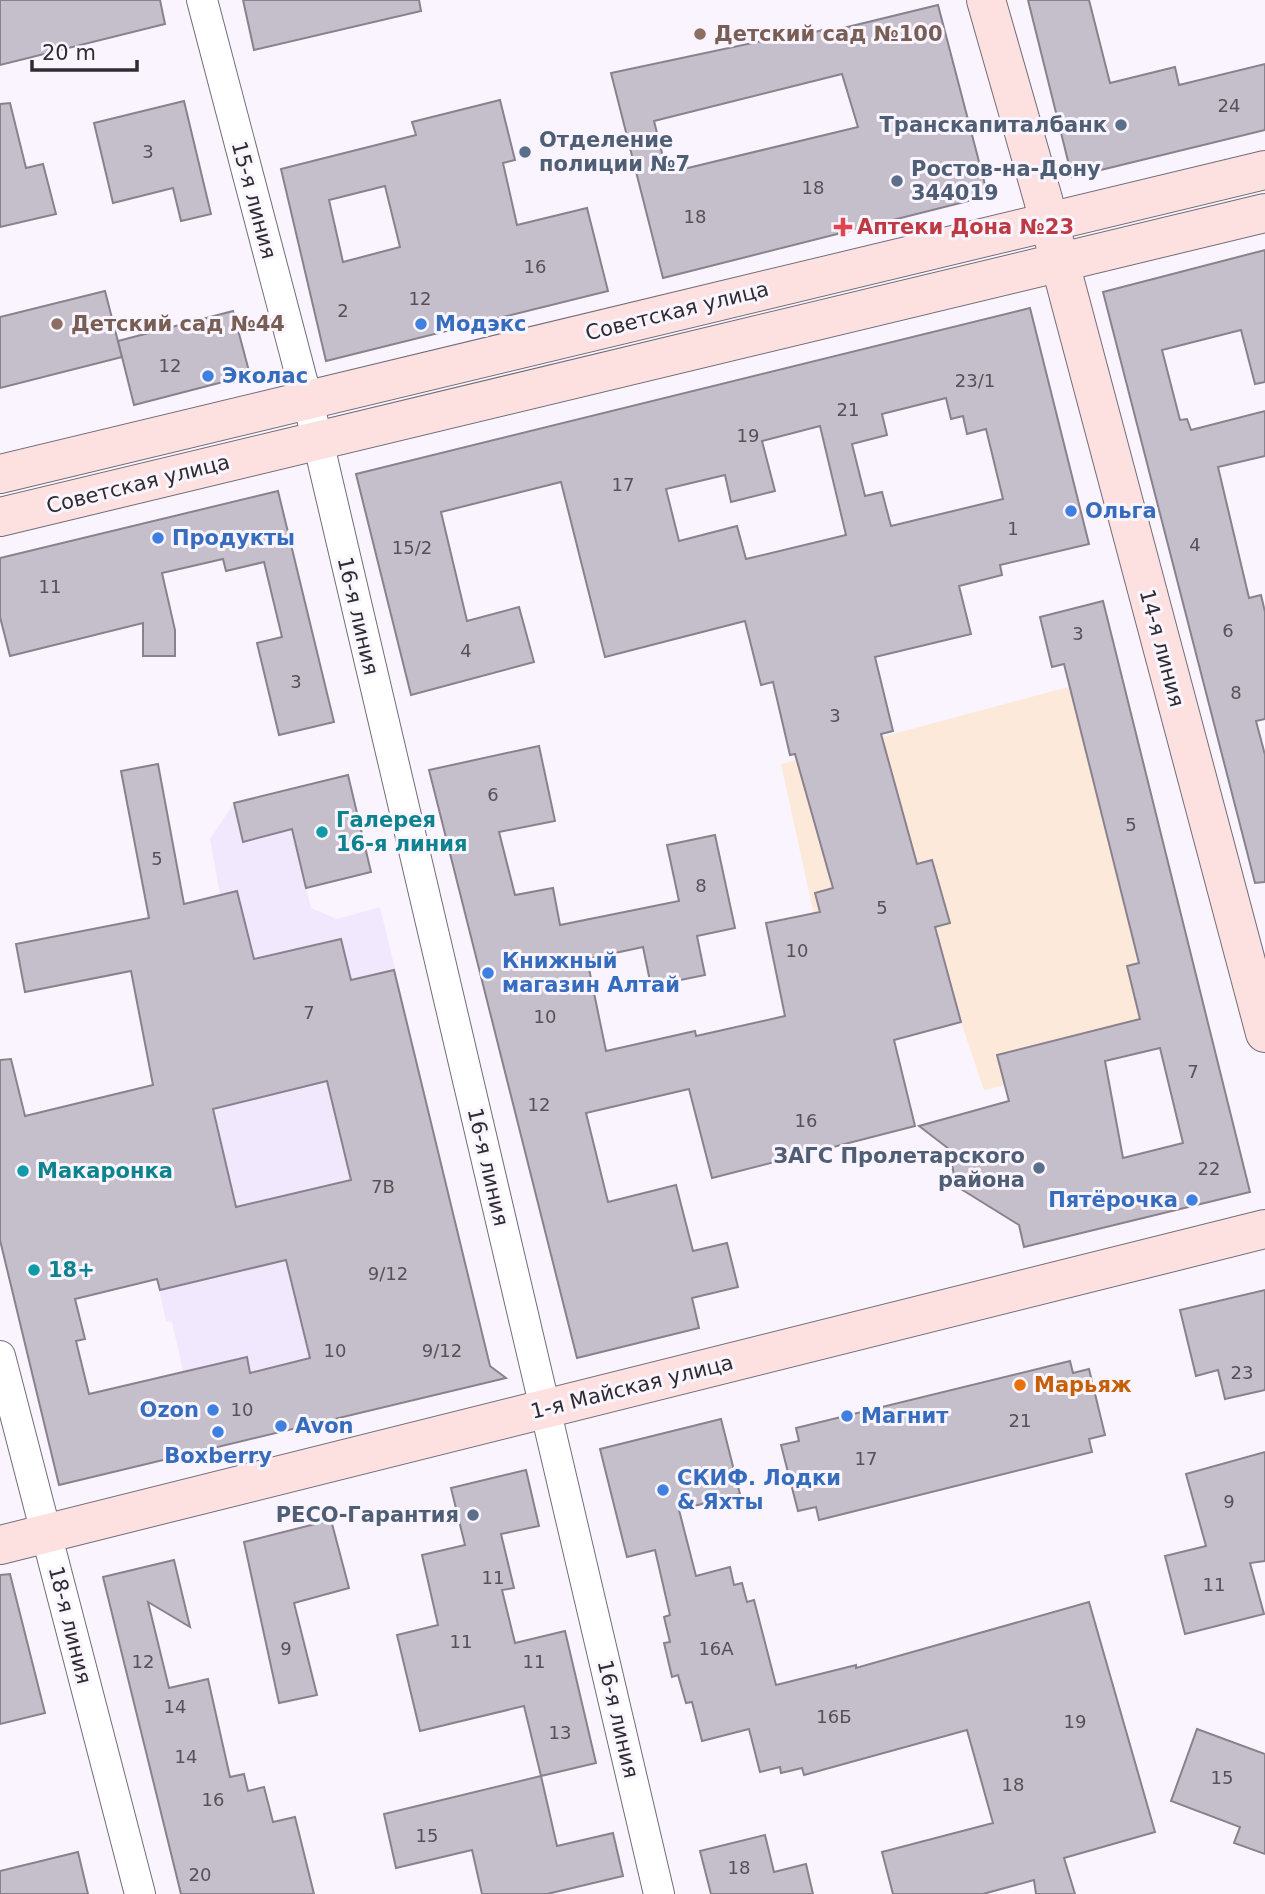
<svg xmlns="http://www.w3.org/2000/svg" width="1265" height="1894" font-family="'DejaVu Sans',sans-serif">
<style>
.industrial{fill:#f2e8fd}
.medical{fill:#fde9d9}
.building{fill:#c5bfcb;stroke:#88828e;stroke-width:2;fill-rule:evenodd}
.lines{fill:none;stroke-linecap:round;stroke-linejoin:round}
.street-casing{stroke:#736d78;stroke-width:32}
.secondary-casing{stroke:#736d78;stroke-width:40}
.street{stroke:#fff;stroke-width:30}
.secondary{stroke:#fce1e0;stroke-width:38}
.education-dot{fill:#8d6e63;stroke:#f9f4fe;stroke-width:2.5}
.service-dot{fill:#5c6f8a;stroke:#f9f4fe;stroke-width:2.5}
.health-dot{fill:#e0444e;stroke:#f9f4fe;stroke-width:2.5}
.shop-dot{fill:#3f7fe0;stroke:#f9f4fe;stroke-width:2.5}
.culture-dot{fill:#0f9aa8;stroke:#f9f4fe;stroke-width:2.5}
.food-dot{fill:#e8710a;stroke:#f9f4fe;stroke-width:2.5}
.labels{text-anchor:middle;stroke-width:6;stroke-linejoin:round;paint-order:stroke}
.number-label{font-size:18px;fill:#545157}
.education-label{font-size:21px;font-weight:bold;fill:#785e54;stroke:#f9f4fe;text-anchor:start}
.service-label{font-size:21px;font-weight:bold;fill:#4e5e75;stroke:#f9f4fe;text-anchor:end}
.street-label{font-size:21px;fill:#2e2c30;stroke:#f9f4fe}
.health-label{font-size:21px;font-weight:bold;fill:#be3a42;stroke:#f9f4fe;text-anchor:start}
.shop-label{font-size:21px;font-weight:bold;fill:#366cbe;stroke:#f9f4fe;text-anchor:start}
.culture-label{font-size:21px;font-weight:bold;fill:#0d838f;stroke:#f9f4fe;text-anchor:start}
.food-label{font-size:21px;font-weight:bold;fill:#c56008;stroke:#f9f4fe;text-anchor:start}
</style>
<rect width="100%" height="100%" fill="#f9f4fe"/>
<path class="industrial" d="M283,791L311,908L337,919L380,907L423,1085L368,1098L369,1106L335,1114L351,1180L286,1195L298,1245L376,1409L201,1451L172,1322L166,1321L157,1279L18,1313L0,1122L180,1079L222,1046L187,903L220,895L210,839L234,803Z"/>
<path class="medical" d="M1121,673L1211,1035L984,1090L961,1022L876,1045L828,979L781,764Z"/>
<g class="building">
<path d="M0,0H160L165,24L0,65Z"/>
<path d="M243,0H419L421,11L254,50Z"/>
<path d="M1028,0H1089L1110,83L1175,67L1179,85L1265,64V130L1072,177Z"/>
<path d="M938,5L988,196L663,278L611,73L799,33L800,36L830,28L831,31ZM842,74L858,127L667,173L654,121Z"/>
<path d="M500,100L515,160L503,163L517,225L587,208L608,291L326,361L281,169L416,135L412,122ZM385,186L400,247L343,262L329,200Z"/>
<path d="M184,101L211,214L181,221L173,188L113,203L94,123Z"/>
<path d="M10,103L26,168L43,164L56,214L0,227V104Z"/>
<path d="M1265,250V382L1255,384L1241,330L1162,350L1180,420L1187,419L1191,430L1265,411V456L1218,467L1249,598L1261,595L1265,612V719L1256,721L1265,755V882L1255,883L1103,292Z"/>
<path d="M105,291L122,357L0,388V317Z"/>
<path d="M1030,308L1089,544L1000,565L1002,575L959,586L971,634L875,657L893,731L881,734L917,864L932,860L950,923L935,927L961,1022L894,1040L915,1126L712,1178L689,1089L586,1113L608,1202L676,1185L693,1251L727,1243L738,1287L692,1298L699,1328L577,1358L429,770L539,746L555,821L499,832L515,895L553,888L560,925L679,901L667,845L715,835L735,928L697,936L705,975L651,986L643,947L587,959L606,1051L695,1031L696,1036L785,1016L766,923L820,912L815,893L833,888L795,754L790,755L773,682L761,685L745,621L605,657L561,482L441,512L467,621L519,607L534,662L411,695L356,474ZM946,398L951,419L963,416L967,434L986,429L1003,499L891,526L882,492L865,496L852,444L887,435L882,414ZM820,426L846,535L746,559L737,526L679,541L666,489L725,475L731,502L775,491L762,441Z"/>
<path d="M233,311L250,375L134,405L118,341Z"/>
<path d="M278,491L334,722L279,735L257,643L282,637L264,562L226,571L223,559L162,573L175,630V656H143V623L10,656L0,617V558Z"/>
<path d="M1103,601L1250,1192L1024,1247L1019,1225L956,1186L949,1149L919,1126L1009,1101L997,1055L1140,1019L1127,966L1139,963L1064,664L1052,667L1040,617ZM1160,1048L1183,1143L1123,1158L1105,1061Z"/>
<path d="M158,764L184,904L237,891L254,959L341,939L351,980L394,970L490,1366L506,1378L59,1485L0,1240V1060L11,1059L25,1116L153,1085L131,971L25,992L16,944L149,918L121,771ZM327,1081L351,1180L236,1207L213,1109ZM286,1260L310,1358L250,1373L247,1357L89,1394L76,1341L85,1339L75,1299L157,1279L160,1290Z"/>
<path d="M348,775L371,872L306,888L292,829L243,842L234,803Z"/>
<path d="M1265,1290V1390L1225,1399L1218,1370L1196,1376L1180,1310Z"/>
<path d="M1070,1361L1073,1373L1089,1369L1105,1435L1089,1439L1092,1452L819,1520L816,1507L798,1511L781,1445L799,1441L796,1428Z"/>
<path d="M721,1419L740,1494L679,1510L696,1576L730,1567L734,1585L742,1583L747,1602L754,1600L776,1685L856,1665V1668L1089,1602L1155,1832L1064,1858L1075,1894H1036L1034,1880L983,1894H893L882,1852L993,1823L967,1730L804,1775L802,1768L781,1773L780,1767L760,1772L749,1729L702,1741L692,1702L686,1703L678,1675L672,1677L664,1643L670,1642L664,1617L670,1615L655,1550L627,1557L600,1449Z"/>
<path d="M1265,1452V1561L1250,1563L1264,1614L1185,1634L1165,1556L1206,1546L1186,1474Z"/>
<path d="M526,1470L539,1526L501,1534L514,1588L502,1590L515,1643L565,1631L596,1763L541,1776L524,1706L420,1731L397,1635L438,1625L422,1555L465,1545L451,1488Z"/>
<path d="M331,1520L349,1588L294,1603L317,1695L279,1703L244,1542Z"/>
<path d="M174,1560L190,1627L148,1602L169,1688L208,1679L230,1777L244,1774L248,1791L264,1787L273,1822L295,1817L314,1894H181L103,1577Z"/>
<path d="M10,1574L45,1713L0,1724V1575Z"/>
<path d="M1197,1729L1265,1754V1854L1234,1843L1240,1827L1171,1801Z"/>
<path d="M541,1776L557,1846L613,1833L623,1876L547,1894H482L472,1850L396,1868L384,1814Z"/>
<path d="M765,1835L774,1872L806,1864L813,1894H711L700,1851Z"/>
<path d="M78,1852L88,1894H0V1871Z"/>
</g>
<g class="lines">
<defs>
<g id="street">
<path d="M202,0L318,441L659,1894"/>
<path d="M0,1356L140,1894"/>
</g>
<g id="secondary">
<path d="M986,0L1043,199L1265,1033"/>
<path d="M0,474L1265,170"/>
<path d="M0,517L1265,213"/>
<path d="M0,1545L1265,1229"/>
</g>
</defs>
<use href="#street" class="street-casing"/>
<use href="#secondary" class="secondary-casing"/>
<use href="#street" class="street"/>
<use href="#secondary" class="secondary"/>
</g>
<g class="education-dot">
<circle cx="700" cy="34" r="7"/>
<circle cx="57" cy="324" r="7"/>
</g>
<g class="service-dot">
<circle cx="1121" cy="125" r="7"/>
<circle cx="525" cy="152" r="7"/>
<circle cx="897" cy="181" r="7"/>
<circle cx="1039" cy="1168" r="7"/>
<circle cx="473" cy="1515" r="7"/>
</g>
<path class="health-dot" d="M839.5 216.5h7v7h7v7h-7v7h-7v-7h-7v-7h7z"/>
<g class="shop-dot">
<circle cx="421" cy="324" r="7"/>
<circle cx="208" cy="376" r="7"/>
<circle cx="1071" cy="511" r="7"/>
<circle cx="158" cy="538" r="7"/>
<circle cx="488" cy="973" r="7"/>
<circle cx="1192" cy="1200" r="7"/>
<circle cx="213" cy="1410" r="7"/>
<circle cx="847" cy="1416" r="7"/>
<circle cx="281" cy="1426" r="7"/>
<circle cx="218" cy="1432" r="7"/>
<circle cx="663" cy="1490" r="7"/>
</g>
<g class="culture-dot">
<circle cx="322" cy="832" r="7"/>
<circle cx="23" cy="1171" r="7"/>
<circle cx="34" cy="1270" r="7"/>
</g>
<circle class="food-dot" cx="1020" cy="1385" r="7"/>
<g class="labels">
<g class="number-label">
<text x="1229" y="112">24</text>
<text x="148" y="158">3</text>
<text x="813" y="194">18</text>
<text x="695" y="223">18</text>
<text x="535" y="273">16</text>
<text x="420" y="305">12</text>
<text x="343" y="317">2</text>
<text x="170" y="372">12</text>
<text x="975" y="387">23/1</text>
<text x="848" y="416">21</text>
<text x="748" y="442">19</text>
<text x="623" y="491">17</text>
<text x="1013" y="535">1</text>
<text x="1195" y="551">4</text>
<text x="412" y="554">15/2</text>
<text x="50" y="593">11</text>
<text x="1228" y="637">6</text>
<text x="1078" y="640">3</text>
<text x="466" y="657">4</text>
<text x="296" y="688">3</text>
<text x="1236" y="699">8</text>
<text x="835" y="722">3</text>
<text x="493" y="801">6</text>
<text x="1131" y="831">5</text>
<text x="157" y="865">5</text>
<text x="701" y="892">8</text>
<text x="882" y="914">5</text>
<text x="797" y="957">10</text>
<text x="309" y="1019">7</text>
<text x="545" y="1023">10</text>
<text x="1193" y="1078">7</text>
<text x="539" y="1111">12</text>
<text x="806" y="1127">16</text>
<text x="1209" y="1175">22</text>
<text x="383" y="1193">7В</text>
<text x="388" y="1280">9/12</text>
<text x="335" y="1357">10</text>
<text x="442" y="1357">9/12</text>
<text x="1242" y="1379">23</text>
<text x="242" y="1416">10</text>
<text x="1020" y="1427">21</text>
<text x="866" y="1465">17</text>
<text x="1229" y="1508">9</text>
<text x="493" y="1584">11</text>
<text x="1214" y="1591">11</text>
<text x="461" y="1648">11</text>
<text x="286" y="1655">9</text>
<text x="716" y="1655">16А</text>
<text x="143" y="1668">12</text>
<text x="534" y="1668">11</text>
<text x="175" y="1713">14</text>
<text x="834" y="1723">16Б</text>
<text x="1075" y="1728">19</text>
<text x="560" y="1739">13</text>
<text x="186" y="1763">14</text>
<text x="1222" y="1784">15</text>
<text x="1013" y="1791">18</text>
<text x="213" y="1806">16</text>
<text x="427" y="1842">15</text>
<text x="739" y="1874">18</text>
<text x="200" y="1881">20</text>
</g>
<g class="education-label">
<text x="714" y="41">Детский сад №100</text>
<text x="71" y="331">Детский сад №44</text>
</g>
<g class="service-label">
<text x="1107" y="132">Транскапиталбанк</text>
<text x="539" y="147" text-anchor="start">Отделение<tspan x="539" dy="24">полиции №7</tspan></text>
<text x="911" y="176" text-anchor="start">Ростов-на-Дону<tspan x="911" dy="24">344019</tspan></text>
<text x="1025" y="1163">ЗАГС Пролетарского<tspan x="1025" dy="24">района</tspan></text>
<text x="459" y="1522">РЕСО-Гарантия</text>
</g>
<g class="street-label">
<text transform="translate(254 200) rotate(75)" y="7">15-я линия</text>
<text transform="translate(677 311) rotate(-14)" y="7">Советская улица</text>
<text transform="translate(138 484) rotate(-14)" y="7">Советская улица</text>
<text transform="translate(358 616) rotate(77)" y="7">16-я линия</text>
<text transform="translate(1162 648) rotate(75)" y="7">14-я линия</text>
<text transform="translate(488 1167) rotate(77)" y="7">16-я линия</text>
<text transform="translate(632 1387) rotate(-14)" y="7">1-я Майская улица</text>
<text transform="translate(70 1625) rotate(76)" y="7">18-я линия</text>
<text transform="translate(618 1719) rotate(77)" y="7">16-я линия</text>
</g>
<g class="health-label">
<text x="857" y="234">Аптеки Дона №23</text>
</g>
<g class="shop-label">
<text x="435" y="331">Модэкс</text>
<text x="222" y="383">Эколас</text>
<text x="1085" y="518">Ольга</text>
<text x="172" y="545">Продукты</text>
<text x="502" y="968">Книжный<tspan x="502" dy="24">магазин Алтай</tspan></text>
<text x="1178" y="1207" text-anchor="end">Пятёрочка</text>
<text x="199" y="1417" text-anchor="end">Ozon</text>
<text x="861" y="1423">Магнит</text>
<text x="295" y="1433">Avon</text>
<text x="218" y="1463" text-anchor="middle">Boxberry</text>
<text x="677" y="1485">СКИФ. Лодки<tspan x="677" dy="24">&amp; Яхты</tspan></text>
</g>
<g class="culture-label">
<text x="336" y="827">Галерея<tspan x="336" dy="24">16-я линия</tspan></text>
<text x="37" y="1178">Макаронка</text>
<text x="48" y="1277">18+</text>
</g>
<g class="food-label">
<text x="1034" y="1392">Марьяж</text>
</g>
</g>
<path d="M32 60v10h105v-10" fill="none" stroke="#2e2c30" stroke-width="3.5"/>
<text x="42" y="60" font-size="21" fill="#2e2c30" stroke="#f9f4fe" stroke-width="5" paint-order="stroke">20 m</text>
</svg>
